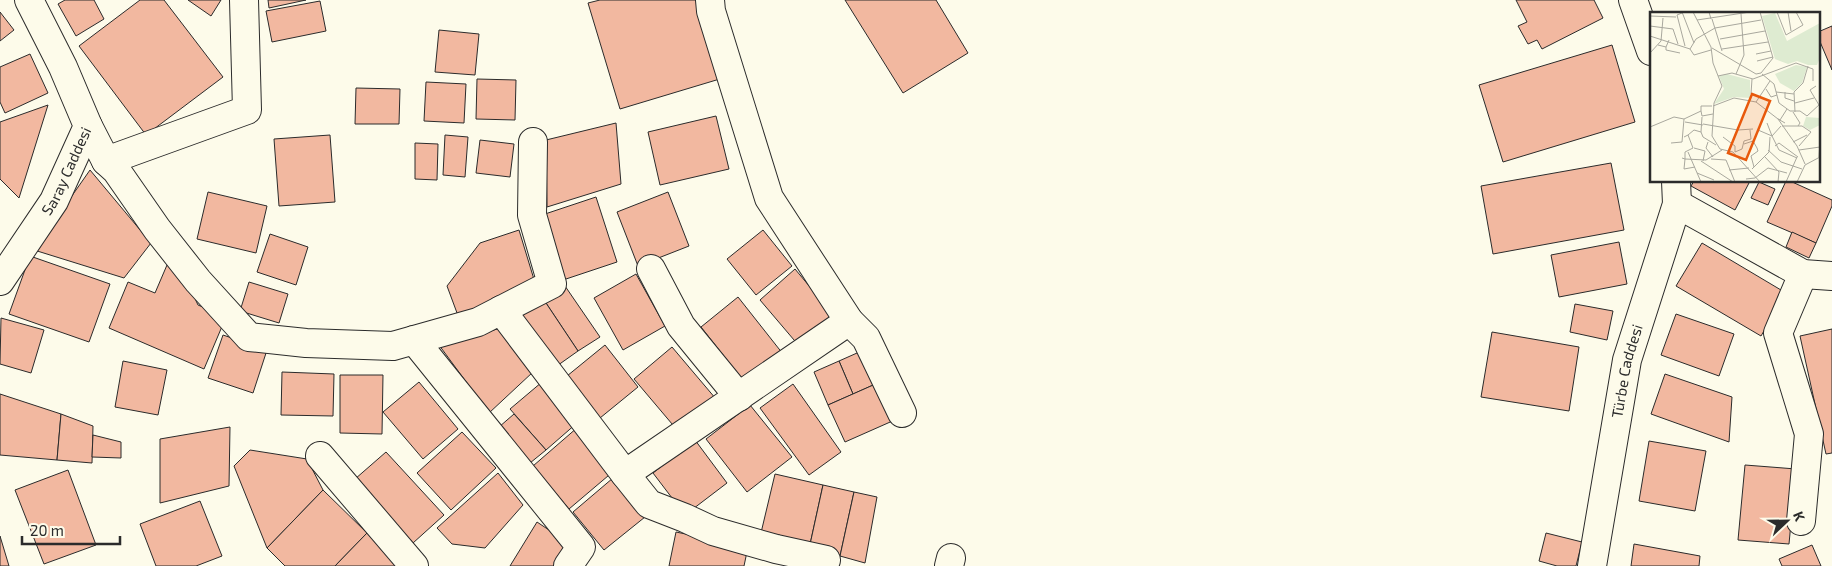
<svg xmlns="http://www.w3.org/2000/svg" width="1832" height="566" font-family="'Exo 2',sans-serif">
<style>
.building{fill:#f2b8a0;stroke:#2b2b2b}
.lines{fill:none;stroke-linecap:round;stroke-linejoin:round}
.minor-casing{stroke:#2b2b2b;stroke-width:30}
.tertiary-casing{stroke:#2b2b2b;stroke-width:30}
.minor{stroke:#fdfbea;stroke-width:28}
.tertiary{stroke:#fdfbea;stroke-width:28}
.labels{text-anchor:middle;stroke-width:4;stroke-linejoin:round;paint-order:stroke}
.street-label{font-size:15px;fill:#2b2b2b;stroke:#fdfbea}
.inset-road{fill:none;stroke:#a9a89e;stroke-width:1}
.view{fill:#e8590c;fill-opacity:0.15;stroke:#e8590c;stroke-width:2.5}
.inset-edge{fill:none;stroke:#2b2b2b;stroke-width:2.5}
</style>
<rect width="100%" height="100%" fill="#fdfbea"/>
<g class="building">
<path d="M65,0H94L104,19L76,36L58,4Z"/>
<path d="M140,0H164L223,77L146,135L79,46Z"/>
<path d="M188,0H221L211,16Z"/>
<path d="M268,0H306L269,8Z"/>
<path d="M600,0H699L723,78L620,109L588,3Z"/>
<path d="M845,0H936L968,53L903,93Z"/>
<path d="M1516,0H1594L1603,18L1542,49L1537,40L1528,44L1518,26L1527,22Z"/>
<path d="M320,1L326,31L272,42L266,11Z"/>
<path d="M0,12L14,30L0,41Z"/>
<path d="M1832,26V70L1818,37V32Z"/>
<path d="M439,30L479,34L475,75L435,72Z"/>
<path d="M1612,45L1635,122L1503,162L1479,85Z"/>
<path d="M30,54L48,93L5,113L0,102V67Z"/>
<path d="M477,79L516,80L515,120L476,119Z"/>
<path d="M426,82L466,84L464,123L424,121Z"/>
<path d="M356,88L400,89L399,124H355Z"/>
<path d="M48,105L19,198L0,179V122Z"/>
<path d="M716,116L729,169L660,185L648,132Z"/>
<path d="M616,123L621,184L547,207L546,140Z"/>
<path d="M330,135L335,202L279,206L274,139Z"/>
<path d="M445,135L468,137L465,177L443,175Z"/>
<path d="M480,140L514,144L510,177L476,173Z"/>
<path d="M415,143L438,144L437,180L415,179Z"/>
<path d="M1611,163L1624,230L1493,254L1481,186Z"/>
<path d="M90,170L151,243L124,278L34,250Z"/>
<path d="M1694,181H1750L1735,210L1691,186Z"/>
<path d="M1786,181H1790L1832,200V206L1816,243L1767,222Z"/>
<path d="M1759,182L1775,189L1768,205L1751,198Z"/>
<path d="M208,192L267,206L256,253L197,239Z"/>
<path d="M668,192L689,246L638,266L617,212Z"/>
<path d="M596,197L617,262L560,281L539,216Z"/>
<path d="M519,230L536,286L460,321L447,286L480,243Z"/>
<path d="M763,230L792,266L756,295L727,259Z"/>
<path d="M1792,232L1816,243L1809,258L1786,247Z"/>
<path d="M270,234L308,247L296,285L257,272Z"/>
<path d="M1619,242L1627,284L1559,297L1551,255Z"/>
<path d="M1702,243L1786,293L1761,336L1676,286Z"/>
<path d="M30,256L110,284L89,342L9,314Z"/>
<path d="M167,265L182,271L198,305L226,317L204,369L109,328L128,282L155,293Z"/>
<path d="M795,269L835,317L800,347L760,300Z"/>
<path d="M636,274L665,326L623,350L594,298Z"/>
<path d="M249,282L288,294L279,323L240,311Z"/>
<path d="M565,286L600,337L578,351L544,300Z"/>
<path d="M738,297L783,354L746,384L701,327Z"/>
<path d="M544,300L578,351L554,368L520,317Z"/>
<path d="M1575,304L1613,311L1607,340L1570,332Z"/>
<path d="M1676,314L1734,334L1719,376L1661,355Z"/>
<path d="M1,318L44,330L31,373L0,364Z"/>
<path d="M501,328L533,372L489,413L439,345Z"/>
<path d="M1832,329V453L1826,454L1800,336Z"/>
<path d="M1492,332L1579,347L1569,411L1481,397Z"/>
<path d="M223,335L267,350L253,393L208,378Z"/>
<path d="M605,345L638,387L600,418L567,376Z"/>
<path d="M672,347L716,399L678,431L634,379Z"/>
<path d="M866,349L880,382L853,394L839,361Z"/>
<path d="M123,361L167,370L158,415L115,407Z"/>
<path d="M839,361L853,394L828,405L814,372Z"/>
<path d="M282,372L334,374L333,416L281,415Z"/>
<path d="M1665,374L1732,397L1729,442L1651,414Z"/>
<path d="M340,375H383L382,434L340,433Z"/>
<path d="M419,382L458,429L423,459L383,412Z"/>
<path d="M542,382L577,423L546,450L510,409Z"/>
<path d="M880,382L897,419L845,442L828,405Z"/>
<path d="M793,384L841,452L809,475L760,408Z"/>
<path d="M0,394L61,414L57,460L0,455Z"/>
<path d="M750,405L792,457L747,492L706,439Z"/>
<path d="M61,414L93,426L92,463L57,460Z"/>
<path d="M514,414L546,450L530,463L499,427Z"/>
<path d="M230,427L229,486L160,503V439Z"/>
<path d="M578,427L615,470L569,509L533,466Z"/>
<path d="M462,432L496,468L451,510L417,473Z"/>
<path d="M93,435L121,442V458L92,457Z"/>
<path d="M695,440L727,483L685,515L653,473Z"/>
<path d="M1649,441L1706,451L1695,511L1639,501Z"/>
<path d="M250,450L307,459L323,490L267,548L234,466Z"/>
<path d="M386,452L444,515L413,543L355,479Z"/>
<path d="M1745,465L1796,469L1789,544L1738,540Z"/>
<path d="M68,470L96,545L44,564L15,490Z"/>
<path d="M498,473L523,505L485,548L452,544L437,528Z"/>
<path d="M775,474L823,485L809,549L760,537Z"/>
<path d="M613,478L645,517L604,550L573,512Z"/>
<path d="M823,485L854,492L840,556L809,549Z"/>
<path d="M323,490L367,533L335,566H285L267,548Z"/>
<path d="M854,492L877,497L865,563L840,556Z"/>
<path d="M200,501L222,556L196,566H156L140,524Z"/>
<path d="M537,522L573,546L559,566H510Z"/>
<path d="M676,532L748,547L744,566H669Z"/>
<path d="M367,533L398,566H335Z"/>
<path d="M1546,533L1582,542L1576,566H1557L1539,561Z"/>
<path d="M0,536L9,566H0Z"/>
<path d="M1634,544L1700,556L1699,566H1631Z"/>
<path d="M1812,545L1821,566H1782L1779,559Z"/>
</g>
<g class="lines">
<defs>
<g id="minor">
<path d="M710,0L711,11L769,198L849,321L866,338L902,413"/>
<path d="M88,126L106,161L116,170L157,229L198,281L249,337L306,343L393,346L478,322L552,284L532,215L533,142"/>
<path d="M106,161L247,110L244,0"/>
<path d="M1677,204L1803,274L1832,276"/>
<path d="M651,269L681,326L739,397"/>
<path d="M501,310L625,474L849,321"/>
<path d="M414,340L581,547L568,566"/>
<path d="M320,456L414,566"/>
<path d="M625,474L649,504L685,518L713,531L776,549L826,560"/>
<path d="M1801,521L1809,434L1778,333L1803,274"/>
<path d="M949,566L951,558"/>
</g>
<g id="tertiary">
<path d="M1633,0L1651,51"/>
<path id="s1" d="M0,281L54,201L88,126L63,67L29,0"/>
<path id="s2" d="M1592,566L1627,360L1677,204L1676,181"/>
</g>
</defs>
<use href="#minor" class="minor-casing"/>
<use href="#tertiary" class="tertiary-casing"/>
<use href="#minor" class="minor"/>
<use href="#tertiary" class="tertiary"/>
</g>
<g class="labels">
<g class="street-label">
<text dy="5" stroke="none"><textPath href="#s1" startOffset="129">Saray Caddesi</textPath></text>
<text dy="5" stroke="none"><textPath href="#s2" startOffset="198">Türbe Caddesi</textPath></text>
</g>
</g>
<g transform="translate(1650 12)">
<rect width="170" height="170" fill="#fdfbea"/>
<path d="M125,1L137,29L170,11V58L169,48L167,53H158L147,49L138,52L125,47L112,4ZM146,53L157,55L152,71L144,79L130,71L125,62ZM77,62L100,68V86L84,85L64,92L74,77L69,64ZM156,105L170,106V113L160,118L153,114Z" fill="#deebd1"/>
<path class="inset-road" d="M32,0L44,31M43,0L61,35L63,51L72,74L64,91L62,124L70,137L83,140L110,170M49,0H59L61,7M127,0L136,23L153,13L146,0M138,0L141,19M32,1L27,3L35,34M0,4L26,5M62,7L72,39M47,8L100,0M0,14L23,17L28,32M0,24L40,37L46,27L65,16L111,8M70,27L115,19M8,33L16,35L19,28M16,35V38L30,41M62,36L106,62L111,61L123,46L110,0M40,37L44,43L61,38M72,37L118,30M0,41L11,29L13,6M106,42L121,39M107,49L123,45M86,62L94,43L91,2M112,62L124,72L129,91L140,99H150L157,104L170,92M68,64L82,61L103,67L146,51L163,57V69M166,74L160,78L169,93M116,77L121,85L127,83M126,80L144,82M135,80V86L144,89M101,82L102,67M106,90L120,69M145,91L164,86M62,94H51V99L52,104L63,102M63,94L84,86L106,90L128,107L147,134L155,152M143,100L150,111L148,114M145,100L144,80L153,71L158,54M35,110L53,113M117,111L122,124L131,114M135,111L128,107L130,108L137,97M53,112L88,118L103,117M132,114H152L161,120L149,134M0,115L24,105L34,107M108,118L122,124L129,138L147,146M51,120L52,105M38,123L44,118L51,120L53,125L66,133M73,125L85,134V140M94,129L101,127L100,118M58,130L56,136L63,145M143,130L157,123M21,131L32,130L34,107L51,99M94,132L103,129L107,136L108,139L101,144L104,155M125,134L129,131L148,145M44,136L55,139L53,149M118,138L131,150L152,157M149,138L170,135M38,140L51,170M85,140L92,137L94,129M115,145L129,160L128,170M169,145L170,130M32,146L35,147V140L43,136L38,123L34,125M61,147L76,148L85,170M51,149L83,170M45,155L34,157L35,147L56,148L72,138M102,157L119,140L120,125M79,158L99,156M47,161L64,168M96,167L105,166L118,156L137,161M136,170L147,145M147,170L155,153L170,145"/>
<path class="view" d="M102,82L120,89L96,148L78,141Z"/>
<rect width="170" height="170" class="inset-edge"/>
</g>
<g transform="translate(1787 521) rotate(68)" stroke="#fdfbea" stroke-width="4" paint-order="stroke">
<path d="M0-4L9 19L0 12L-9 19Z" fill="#2b2b2b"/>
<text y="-8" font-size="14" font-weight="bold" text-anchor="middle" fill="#2b2b2b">K</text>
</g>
<path d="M22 536v8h98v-8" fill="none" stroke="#2b2b2b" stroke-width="2.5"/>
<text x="30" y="536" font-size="15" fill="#2b2b2b" stroke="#fdfbea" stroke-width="4" paint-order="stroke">20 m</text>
</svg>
